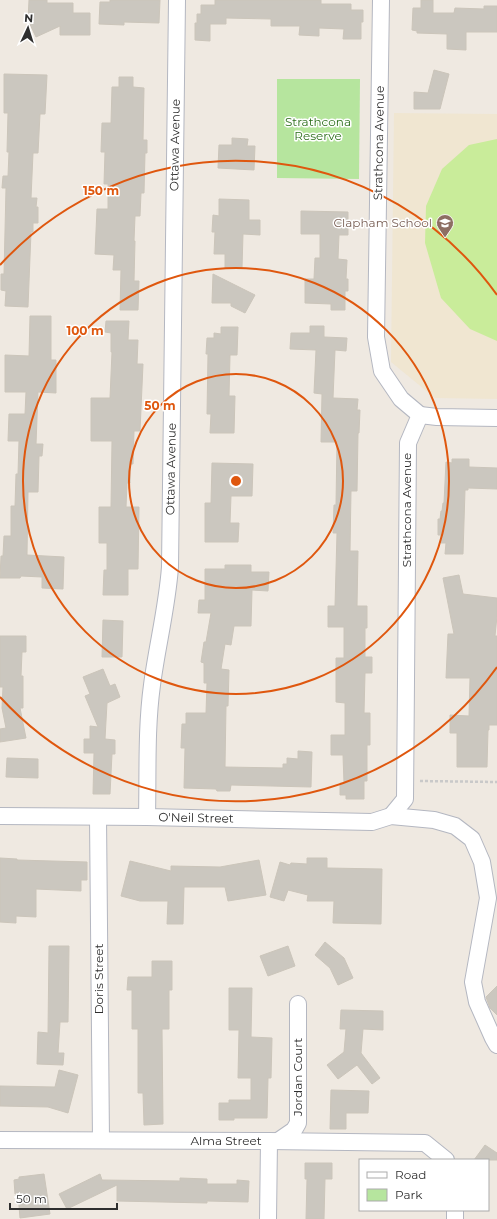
<svg xmlns="http://www.w3.org/2000/svg" width="497" height="1219" font-family="Montserrat,sans-serif">
<style>
.education{fill:#f0e6d1}
.green{fill:#b6e59e}
.pitch{fill:#c9ec9a}
.building{fill:#cbc7bf;stroke:#cbc5ba}
.lines{fill:none;stroke-linecap:round;stroke-linejoin:round}
.minor-casing{stroke:#b4b7c1;stroke-width:18}
.path{stroke:#c9c9c9;stroke-width:2.5;stroke-dasharray:3 2;stroke-linecap:butt}
.minor{stroke:#fff;stroke-width:16}
.ring{fill:none;stroke:#df570e;stroke-width:2}
.labels{text-anchor:middle;stroke-width:3;stroke-linejoin:round;paint-order:stroke}
.park-label{font-size:12px;fill:#2c6e1b;stroke:#fff}
.street-label{font-size:12px;fill:#2e2e2e;stroke:#fff}
.education-label{font-size:12px;fill:#785e54;stroke:#fff;text-anchor:end}
.centre{fill:#df570e;stroke:#fff;stroke-width:2}
.ring-label{font-size:12px;text-anchor:middle;font-weight:bold;fill:#df570e;stroke:#fff;stroke-width:3;stroke-linejoin:round;paint-order:stroke}
</style>
<rect width="100%" height="100%" fill="#efe9e1"/>
<path class="education" d="M394,113L497,114V399L435,398L391,362Z"/>
<path class="green" d="M277,79H360L359,179L277,178Z"/>
<path class="pitch" d="M497,139V341L470,329L441,298L425,243L426,206L442,169L469,145Z"/>
<g class="building">
<path d="M29,0H47V3H73V13H90V35H60V26L36,37L28,20Z"/>
<path d="M110,0H160L159,23L124,22V25L99,24L100,2H110Z"/>
<path d="M215,0H321V4H351V10H363V22H361V39H343L344,29L319,28V36L299,35L300,26H271V19L226,18V24H210V41L195,40V23H197V14H201V5H215Z"/>
<path d="M421,0H433V13H454L455,8L484,9V6H497V32H466V50L447,49V34L417,33V31L412,30L413,8H421Z"/>
<path d="M434,70L449,74L440,109H414V92L428,93Z"/>
<path d="M4,74L47,75L45,114H40L38,153H33L31,198H37L36,207H38V223H33V232H31L28,307L5,306L6,291L1,290V274H4L6,188H2L3,176H8L9,152H7L8,113H4Z"/>
<path d="M119,77H133V87L144,88L143,140H147V153H145L144,193H141L140,216H135L134,241H135L134,281H139L138,310H120L121,270H113L114,255L95,254L97,209H108V184H104L105,152H101L102,123H111L112,87H119Z"/>
<path d="M232,138L248,139L247,146H255L254,170L218,168L219,145H232Z"/>
<path d="M219,199L249,200V220H260V235L243,234L242,268H225V254H214L215,232H212L213,215L219,216Z"/>
<path d="M301,211L348,212V235H339L338,259L347,260L346,279H348V291H345V310H331V304L305,303V279H314L315,258H320V234H301Z"/>
<path d="M213,274L255,295L245,313L231,306V303H212Z"/>
<path d="M30,316H51V360H56V393L38,392L36,444H43L42,456H39L38,492H28L27,555L64,557L63,589L42,588V577L21,576L20,578H0L1,556H3L4,536H11V506H15L16,474H18L19,441H8L9,414H25L26,392H5V355L29,356Z"/>
<path d="M106,321H129L128,340H138L137,364H143L140,431H134L133,464H130V483H127L126,507H139L138,569H128V595H103L104,570H107V543H99V507H111L112,441H91V398H110L112,352H111V333L105,332Z"/>
<path d="M310,326H324V337L347,338L346,351L335,350L333,398L358,399L357,410H360L359,433H358L357,491H351L350,551H358L357,606H367V628H365V657H372V673H365L364,713H370V745H367V781H364V799H346V795H340V783H344L343,755H331V735H345V703L336,702V658H344V627H328V606H335L337,533H333L334,505H336L337,442H321L322,394L314,393L316,350L290,349L291,333H310Z"/>
<path d="M221,327H238L237,355H230L229,396H235L234,433H210L211,414H207L208,354H206L207,338H214V333L221,334Z"/>
<path d="M452,459H469V467L497,468V489L468,488V490H465L463,554H445L446,543H441V535H438V519H440L441,511H442L443,503H444L446,462L452,463Z"/>
<path d="M212,463L253,464L252,496H231L230,523H239L238,542H205V503H211Z"/>
<path d="M225,565H251V572H269L268,591L252,590L251,626H234L231,645L225,644L221,669L229,670L228,706H226L225,767L283,768V764H287V758L298,759V751L312,752L311,787L231,785L230,791H217L216,789L184,788L185,748H181L182,724H186V713H206L207,683H204V663L201,662L204,642H206L211,613H198L199,600H205V569H225Z"/>
<path d="M459,575L463,594L497,598V616L495,636H497V725H489V730H488L487,767H457V733H450V715L469,716L470,678H446L448,634H454L443,578Z"/>
<path d="M103,620L123,621L122,657H102Z"/>
<path d="M0,636H26V652H22L21,676H23V708H20L26,738L0,742V729L6,728L2,708L3,687H0Z"/>
<path d="M103,669L110,686L115,684L120,697L107,703L105,739L115,740V754H112L110,794H93L94,753H84V739H90V726L98,727L85,696L90,694L83,677Z"/>
<path d="M7,758L38,759V778L6,777Z"/>
<path d="M0,858L17,859V860L87,862V880H81V891L36,889V917L16,916V923L0,922Z"/>
<path d="M307,858H327V868L382,869L381,924L333,923L334,901H307L308,895L288,890L284,901L270,897L280,862L290,865L291,863L307,864Z"/>
<path d="M259,860L266,895L228,901L225,887H184L183,924H167L168,901H140L121,896L130,861L171,871V866L220,867Z"/>
<path d="M325,942L344,958L353,978L338,985L330,968L315,955Z"/>
<path d="M49,946H69L68,1022H60L58,1053H64L63,1065L37,1064L38,1032L48,1033Z"/>
<path d="M288,946L295,966L268,976L260,956Z"/>
<path d="M152,961H172V990H169V1029H162L163,1124L144,1125L143,1093H138V1029H132V990H127L128,977H152Z"/>
<path d="M497,986V1015L490,1008L486,997Z"/>
<path d="M229,988H252L251,1037L272,1038L271,1078H268L267,1118H234V1120H219V1103H229V1100H251V1078H238L239,1030H229Z"/>
<path d="M341,1010L383,1011V1030L363,1029L361,1053L380,1078L372,1084L357,1065L338,1079L327,1065L344,1052L346,1029H340Z"/>
<path d="M59,1070L78,1075L68,1113L48,1107L0,1106V1086L55,1087Z"/>
<path d="M331,1090L369,1091L368,1113H346V1129H330Z"/>
<path d="M485,1145L497,1153V1160H474Z"/>
<path d="M305,1163H332V1179H325L324,1219H306L307,1179H305Z"/>
<path d="M44,1174L50,1214L20,1218L18,1194H15L14,1180L19,1179V1177Z"/>
<path d="M100,1174L102,1180L180,1181V1178L207,1179V1184H237V1180L249,1181L248,1202L207,1201V1203L117,1201V1185L67,1209L59,1194Z"/>
</g>
<g class="lines">
<defs>
<g id="minor">
<path d="M381,0L376,337L382,371L401,399L420,415L408,443L405,799L391,816"/>
<path d="M420,415L437,417L497,418"/>
<path d="M0,816L147,817L372,822L391,816L434,820L455,826L472,839L482,862L488,898L473,982L477,1002L493,1038L497,1045"/>
<path d="M98,817L101,1140"/>
<path d="M147,817C148,773 146,729 152,685C157,646 167,608 170,567L177,0"/>
<path d="M0,1140L269,1141L425,1143L446,1160"/>
<path d="M278,1141L294,1130L298,1123V1004"/>
<path d="M268,1219L269,1141"/>
<path d="M455,1219V1210"/>
</g>
</defs>
<use href="#minor" class="minor-casing"/>
<path class="path" d="M420,781L497,782"/>
<use href="#minor" class="minor"/>
</g>
<g class="ring">
<circle cx="236" cy="481" r="107"/>
<circle cx="236" cy="481" r="213"/>
<path d="M497 667A320 320 0 0 1 0 697M0 265A320 320 0 0 1 497 295"/>
</g>
<defs>
<symbol id="school-pin" viewBox="-11 -11 22 30"><path d="M0 17L-7.5 6A9.5 9.5 0 1 1 7.5 6Z" fill="#8d6e63" stroke="#fff"/><path d="M0-5L7-2L0 1L-7-2ZM-4 1L0 2.5L4 1V4Q0 6-4 4Z" fill="#fff"/></symbol>
</defs>
<g fill-rule="evenodd">
<use href="#school-pin" x="435" y="213" width="20" height="27"/>
</g>
<g class="labels">
<g class="park-label">
<text x="318" y="126">Strathcona<tspan x="318" dy="14">Reserve</tspan></text>
</g>
<g class="street-label">
<text transform="translate(379 143) rotate(-89)" y="4">Strathcona Avenue</text>
<text transform="translate(175 145) rotate(-89)" y="4">Ottawa Avenue</text>
<text transform="translate(171 469) rotate(-89)" y="4">Ottawa Avenue</text>
<text transform="translate(407 510) rotate(-90)" y="4">Strathcona Avenue</text>
<text transform="translate(196 818) rotate(1)" y="4">O'Neil Street</text>
<text transform="translate(99 979) rotate(-90)" y="4">Doris Street</text>
<text transform="translate(298 1077) rotate(-90)" y="4">Jordan Court</text>
<text x="226" y="1145">Alma Street</text>
</g>
<g class="education-label">
<text x="432" y="227">Clapham School</text>
</g>
</g>
<circle cx="236" cy="481" r="6" class="centre"/>
<g class="ring-label">
<text x="101" y="195">150 m</text>
<text x="85" y="335">100 m</text>
<text x="160" y="410">50 m</text>
</g>
<rect x="359" y="1159" width="130" height="52" fill="#ffffff" stroke="#ababab"/>
<rect x="367" y="1172" width="20" height="6" fill="#ffffff" stroke="#ababab"/>
<text x="395" y="1179" font-size="12" fill="#2e2e2e">Road</text>
<rect x="367" y="1189" width="20" height="12" fill="#b6e59e" stroke="#ababab"/>
<text x="395" y="1199" font-size="12" fill="#2e2e2e">Park</text>
<g transform="translate(28 28) rotate(4)" stroke="#ffffff" stroke-width="3" paint-order="stroke">
<path d="M0-3L7 15L0 10L-7 15Z" fill="#2e2e2e"/>
<text y="-6" font-size="11" font-weight="bold" text-anchor="middle" fill="#2e2e2e">N</text>
</g>
<path d="M10 1203v6h107v-6" fill="none" stroke="#2e2e2e" stroke-width="2"/>
<text x="16" y="1203" font-size="12" fill="#2e2e2e" stroke="#ffffff" stroke-width="3" paint-order="stroke">50 m</text>
</svg>
